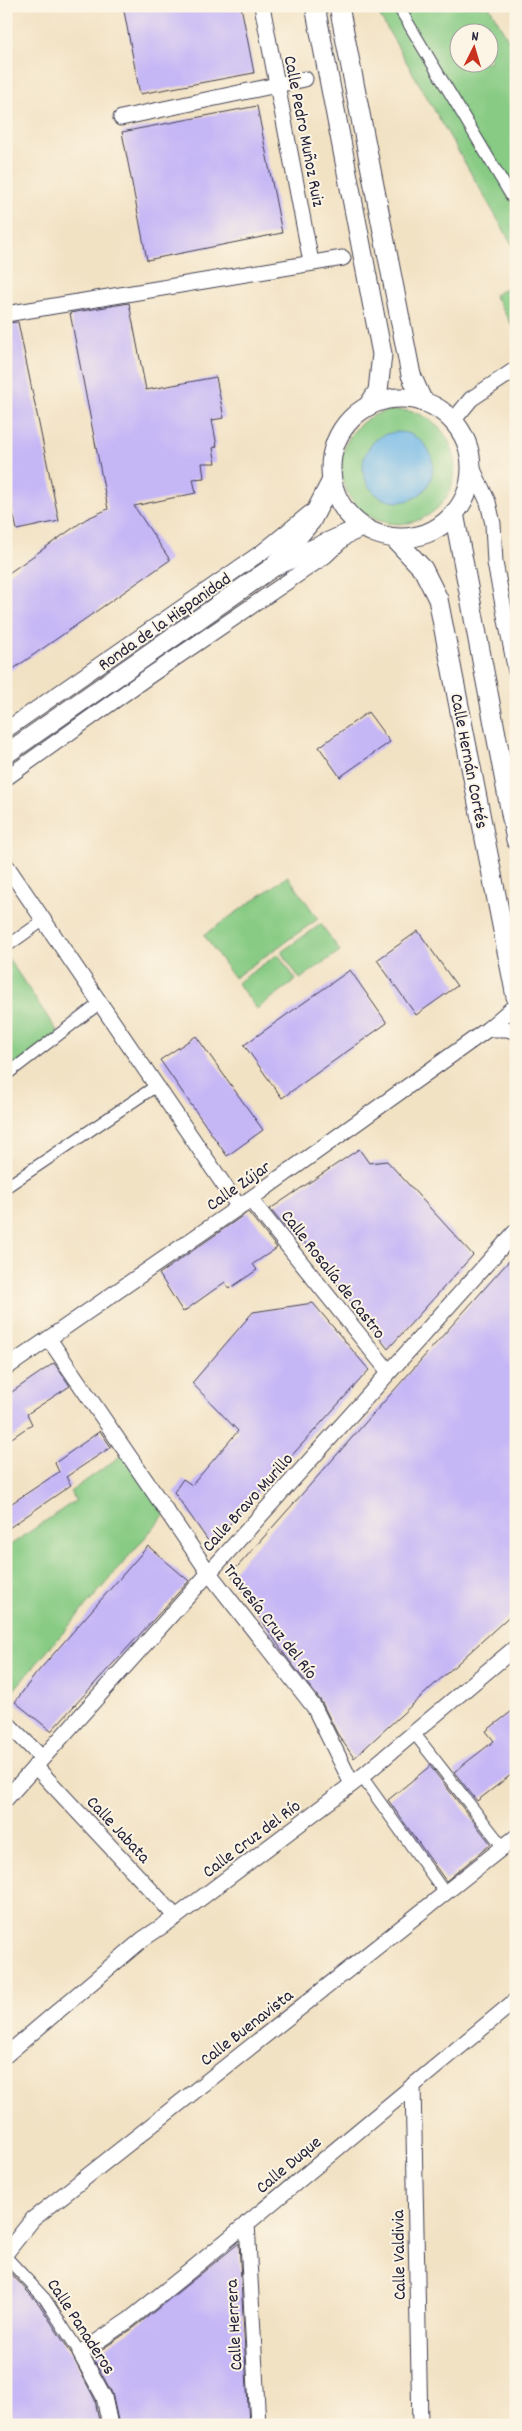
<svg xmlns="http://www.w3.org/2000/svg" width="522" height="2431" font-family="Dekko,sans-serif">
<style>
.green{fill:#87cb84;stroke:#547660;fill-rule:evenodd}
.water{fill:#6fb7e7;stroke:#486c91}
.building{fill:#c5b6f6}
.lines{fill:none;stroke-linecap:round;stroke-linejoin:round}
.pedestrian-casing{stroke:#413f50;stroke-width:13}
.minor-casing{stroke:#413f50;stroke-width:17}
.tertiary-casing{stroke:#413f50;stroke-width:21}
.pedestrian{stroke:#fff;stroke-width:11}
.minor{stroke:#fff;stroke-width:15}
.tertiary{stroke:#fff;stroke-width:19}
.labels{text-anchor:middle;stroke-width:4;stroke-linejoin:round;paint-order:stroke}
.street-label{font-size:18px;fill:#22223b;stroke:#fcf5e5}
</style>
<rect width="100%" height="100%" fill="#fcf5e5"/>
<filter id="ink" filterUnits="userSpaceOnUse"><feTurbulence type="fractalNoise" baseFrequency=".02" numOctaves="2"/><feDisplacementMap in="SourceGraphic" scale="10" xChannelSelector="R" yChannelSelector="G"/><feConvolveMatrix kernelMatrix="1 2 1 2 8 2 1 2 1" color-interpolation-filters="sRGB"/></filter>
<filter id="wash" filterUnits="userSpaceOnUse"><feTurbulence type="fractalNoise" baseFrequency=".0096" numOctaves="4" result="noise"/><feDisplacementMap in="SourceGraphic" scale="20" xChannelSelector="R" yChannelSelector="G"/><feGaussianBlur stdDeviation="1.12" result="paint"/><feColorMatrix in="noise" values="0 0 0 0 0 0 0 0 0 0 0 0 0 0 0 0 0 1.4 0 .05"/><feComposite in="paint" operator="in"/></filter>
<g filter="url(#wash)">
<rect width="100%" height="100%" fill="#f2e2c4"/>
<g class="green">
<path d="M374,6H489L516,53V251ZM460,32H490V62H460Z"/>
<path d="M516,283V332L494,295Z"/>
<circle cx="398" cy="467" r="57"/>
<path d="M288,876L318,919L234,978L204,935Z"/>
<path d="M321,924L340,951L300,979L281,952Z"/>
<path d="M278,954L296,980L257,1009L237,983Z"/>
<path d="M6,955L59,1034L6,1075Z"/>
<path d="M126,1452L167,1512L6,1699V1548L76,1500L70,1492Z"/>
</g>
<circle class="water" cx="398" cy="467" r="35"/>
<g id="blocks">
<g class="building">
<path d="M123,6H241L254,73L140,94Z"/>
<path d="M257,106L282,233L147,260L122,132Z"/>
<path d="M129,303L146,390L216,377L224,418L212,420L217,446L213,448L216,463H202L204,478L193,479L196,493L134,506L170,560L6,674V575L86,519L108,509L70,313Z"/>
<path d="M18,322L59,521L17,530L6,481V323Z"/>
<path d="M368,712L390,742L340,777L319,747Z"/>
<path d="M418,931L457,986L416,1015L377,960Z"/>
<path d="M350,970L387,1023L282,1098L244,1045Z"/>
<path d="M196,1036L263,1130L227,1156L160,1060Z"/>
<path d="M359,1149L369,1163L387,1161L473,1255L388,1349L298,1234L293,1237L270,1209Z"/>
<path d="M248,1212L277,1248L253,1264L257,1270L229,1289L225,1282L183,1312L159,1274Z"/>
<path d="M516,1253V1610L354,1758L337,1733L321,1701L285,1655L231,1574Z"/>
<path d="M313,1303L369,1370L211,1545L174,1492L183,1479L192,1485L238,1431L192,1383L253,1312Z"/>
<path d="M54,1363L70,1386L27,1414L32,1424L6,1442V1396Z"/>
<path d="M100,1431L111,1447L66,1477L71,1485L6,1530V1507L59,1472L55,1463Z"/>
<path d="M148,1546L189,1581L51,1731L15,1702L35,1675Z"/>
<path d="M516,1708V1771L477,1801L454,1772L494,1741L486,1731Z"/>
<path d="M430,1766L491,1844L446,1881L388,1800Z"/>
<path d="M239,2243L249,2425H119L112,2393L92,2356L135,2327Z"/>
<path d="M6,2268L39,2304L71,2353L95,2400L100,2425H6Z"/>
</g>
</g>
</g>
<g filter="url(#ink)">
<use href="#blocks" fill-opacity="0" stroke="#413f50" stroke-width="1"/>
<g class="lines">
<defs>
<g id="pedestrian">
<path d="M398,6L516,204"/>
<path d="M6,947L44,920"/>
<path d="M6,1075L100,1003"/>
<path d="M6,1187L156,1086"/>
<path d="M414,1733L503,1847"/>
<path d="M362,1777L445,1893"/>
<path d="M6,2257L45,2299L80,2353"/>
</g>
<g id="minor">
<path d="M262,6L311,262"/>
<path d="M121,118L305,79"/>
<path d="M6,314L343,258"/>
<path d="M453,421L471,399L516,369"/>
<path d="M471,465L488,502L493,524L495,563L516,672"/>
<path d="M6,730L262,552L310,513"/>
<path d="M6,778L149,676L325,556L343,539"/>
<path d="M6,865L239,1207"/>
<path d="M488,1029H507L516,1032"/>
<path d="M250,1199L389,1372"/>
<path d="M49,1339L209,1573L314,1707L352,1784"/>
<path d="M6,1368L239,1207L488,1029L516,1005"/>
<path d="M6,1722L42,1758"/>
<path d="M35,1766L176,1917"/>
<path d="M6,1799L516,1231"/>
<path d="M6,2055L143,1939L176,1917L359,1779L516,1647"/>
<path d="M413,2085L420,2425"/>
<path d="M247,2223L258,2425"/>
<path d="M6,2253L33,2219L516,1837"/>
<path d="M110,2425L104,2397L80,2353L129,2320L191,2270L516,2000"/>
</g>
<g id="tertiary">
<path d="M315,6L382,354L378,391L368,406"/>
<path d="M339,6L411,375L423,402"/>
<circle cx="401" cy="468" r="70"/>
<path d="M454,513L516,840"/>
<path d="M394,538L423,569L438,599L516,997"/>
<path d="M276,563L311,521L331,482"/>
<path d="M6,754L273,567L362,527"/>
</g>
</defs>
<use href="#pedestrian" class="pedestrian-casing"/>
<use href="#minor" class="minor-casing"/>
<use href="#tertiary" class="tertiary-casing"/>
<use href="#pedestrian" class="pedestrian"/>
<use href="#minor" class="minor"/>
<use href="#tertiary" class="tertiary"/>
</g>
</g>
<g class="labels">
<g class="street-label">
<text transform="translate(305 131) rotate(79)" y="6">Calle Pedro Muñoz Ruiz</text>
<text transform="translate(164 621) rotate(-35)" y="6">Ronda de la Hispanidad</text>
<text transform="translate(470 761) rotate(79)" y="6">Calle Hernán Cortés</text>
<text transform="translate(238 1185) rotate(-35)" y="6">Calle Zújar</text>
<text transform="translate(334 1274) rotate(52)" y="6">Calle Rosalía de Castro</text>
<text transform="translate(247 1502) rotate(-48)" y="6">Calle Bravo Murillo</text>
<text transform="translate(271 1621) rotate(52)" y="6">Travesía Cruz del Río</text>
<text transform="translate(119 1829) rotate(47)" y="6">Calle Jabata</text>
<text transform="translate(251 1838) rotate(-37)" y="6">Calle Cruz del Río</text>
<text transform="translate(246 2027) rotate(-38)" y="6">Calle Buenavista</text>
<text transform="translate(288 2164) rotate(-40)" y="6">Calle Duque</text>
<text transform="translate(398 2255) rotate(-91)" y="6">Calle Valdivia</text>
<text transform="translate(233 2325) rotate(-93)" y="6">Calle Herrera</text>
<text transform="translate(82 2326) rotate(57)" y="6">Calle Panaderos</text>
</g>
</g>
<rect width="522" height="2431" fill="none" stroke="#fcf5e5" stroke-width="25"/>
<g transform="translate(474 48) rotate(5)"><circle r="24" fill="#fcf5e5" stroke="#a5a1a1"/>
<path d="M0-4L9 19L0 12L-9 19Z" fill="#c8321e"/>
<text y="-8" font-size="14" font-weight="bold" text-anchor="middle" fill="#22223b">N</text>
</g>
</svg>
